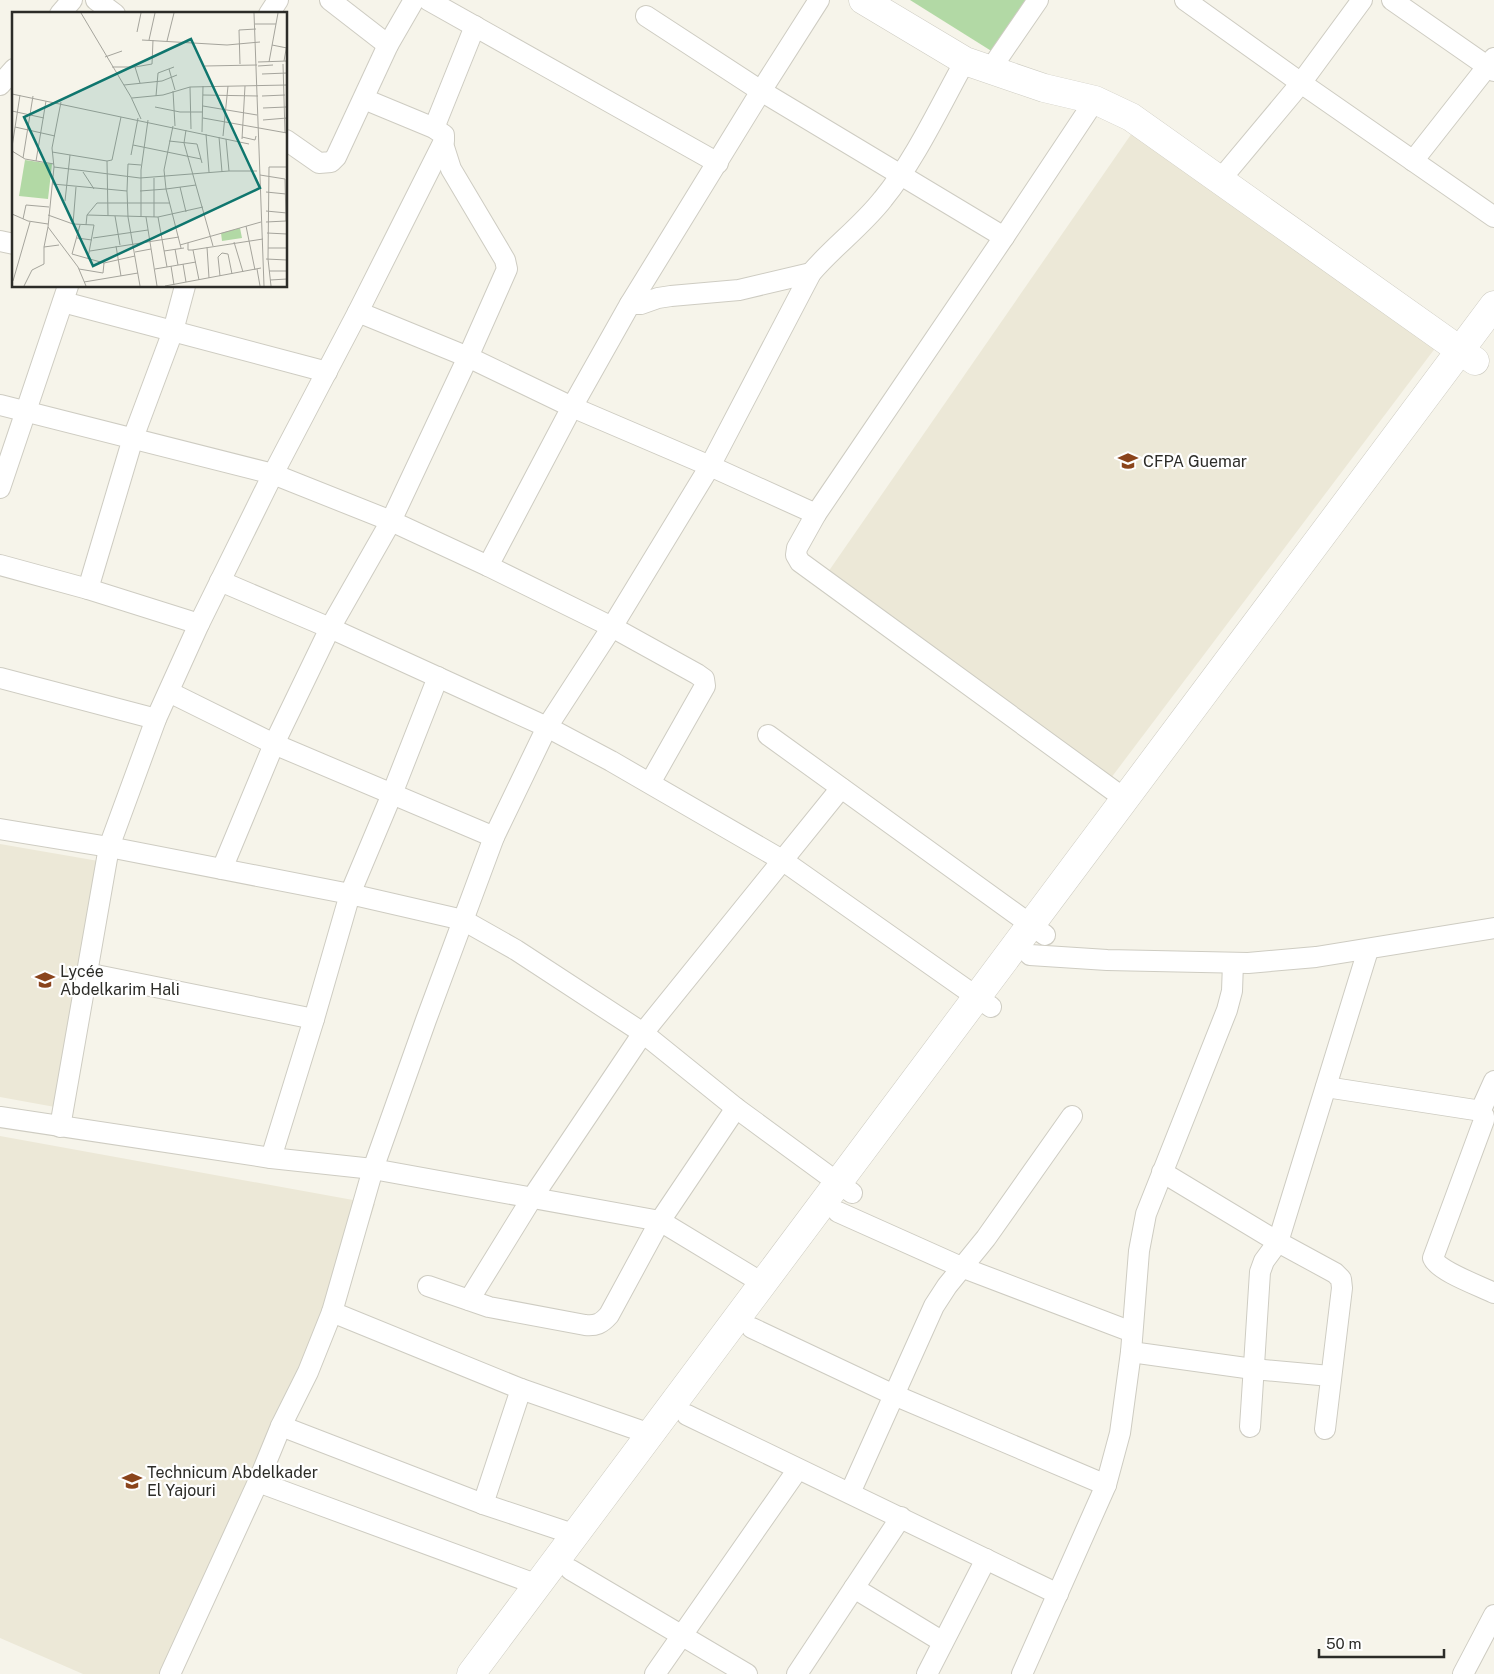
<svg xmlns="http://www.w3.org/2000/svg" width="1494" height="1674" font-family="'Public Sans',sans-serif">
<style>
.built{fill:#ece8d7}
.green{fill:#b2d9a5}
.lines{fill:none;stroke-linecap:round;stroke-linejoin:round}
.street-casing{stroke:#ceccc2;stroke-width:22}
.secondary-casing{stroke:#ceccc2;stroke-width:29}
.street{stroke:#fff;stroke-width:20}
.secondary{stroke:#fff;stroke-width:28}
.labels{text-anchor:middle;stroke-width:4.5;stroke-linejoin:round;paint-order:stroke}
.poi-label{font-size:16px;fill:#2c2c28;stroke:#fff;text-anchor:start}
.inset-road{fill:none;stroke:#a5a49c;stroke-width:1}
.view{fill:#0f766e;fill-opacity:0.15;stroke:#0f766e;stroke-width:2.5}
.inset-edge{fill:none;stroke:#2c2c28;stroke-width:2.5}
</style>
<rect width="100%" height="100%" fill="#f6f4ea"/>
<g class="built">
<path d="M1132,133L1436,347L1111,778L826,575Z"/>
<path d="M0,844L110,863L66,1109L0,1097Z"/>
<path d="M0,1136L375,1204L335,1324L179,1674H83L0,1638Z"/>
</g>
<path class="green" d="M910,0H1027L993,52Z"/>
<g class="lines">
<defs>
<g id="street">
<path d="M96,0L115,14"/>
<path d="M330,0L388,45"/>
<path d="M428,0L718,163"/>
<path d="M1185,0L1301,83L1494,217"/>
<path d="M1392,0L1494,71"/>
<path d="M60,14L72,0"/>
<path d="M269,14L278,0"/>
<path d="M646,16L761,91L1004,237"/>
<path d="M990,70L1038,0"/>
<path d="M0,85L14,69"/>
<path d="M434,128L475,26"/>
<path d="M286,140L319,163L331,162L336,157L388,45L414,0"/>
<path d="M1413,161L1494,58"/>
<path d="M1220,180L1301,83L1362,0"/>
<path d="M0,241L14,244"/>
<path d="M63,302L327,372"/>
<path d="M630,304H641L658,298L671,296L739,290L811,273"/>
<path d="M358,312L468,357L572,407L710,466L816,514L1004,237L1095,100"/>
<path d="M0,405L273,474L391,521L488,566L612,627L697,674L704,679L705,686L650,783"/>
<path d="M0,488L68,286"/>
<path d="M816,514L797,548L796,555L800,562L1125,799"/>
<path d="M0,565L88,589L199,624"/>
<path d="M488,566L572,407L630,304L761,91L819,0"/>
<path d="M220,581L330,628L547,727L611,761L782,860L991,1007"/>
<path d="M88,589L133,438L173,331L185,286"/>
<path d="M0,678L156,719"/>
<path d="M169,692L274,744L494,837"/>
<path d="M768,735L1045,935"/>
<path d="M0,829L109,847L350,894L392,794L438,677"/>
<path d="M222,869L274,744L330,628L391,521L468,357L507,269L505,260L451,169L443,144"/>
<path d="M1030,955L1107,960L1248,963L1316,957L1494,928"/>
<path d="M86,973L314,1019"/>
<path d="M1326,1087L1475,1110L1480,1112L1484,1116V1120L1433,1258C1438,1271 1480,1286 1494,1293"/>
<path d="M1480,1112L1494,1081"/>
<path d="M0,1117L271,1158L373,1169L660,1221L764,1284"/>
<path d="M60,1127L109,847L156,719L199,624L273,474L358,312L444,141V135L434,128L364,99"/>
<path d="M271,1158L314,1019L350,894L463,920L516,950L643,1033L736,1108L852,1193"/>
<path d="M1162,1172L1278,1242L1335,1273L1341,1279L1342,1288L1325,1429"/>
<path d="M838,1212L961,1267L1132,1332"/>
<path d="M428,1286L489,1307L585,1325C596,1326 601,1324 609,1315L660,1221L736,1108"/>
<path d="M469,1300L532,1198L643,1033L841,788"/>
<path d="M332,1312L521,1389L650,1434"/>
<path d="M752,1328L894,1395L1106,1485"/>
<path d="M1131,1352L1253,1369L1330,1376"/>
<path d="M687,1415L1058,1594"/>
<path d="M281,1426L483,1504L576,1535"/>
<path d="M1250,1427L1260,1272L1264,1261L1278,1242L1368,950"/>
<path d="M258,1482L281,1426L308,1372L332,1312L373,1169L426,1020L494,837L547,727L612,627L710,466L811,273C833,247 862,226 883,199C915,160 940,106 965,61"/>
<path d="M850,1493L934,1306L947,1286L986,1238L1072,1116"/>
<path d="M483,1504L521,1389"/>
<path d="M571,1570L747,1674"/>
<path d="M854,1588L943,1642"/>
<path d="M170,1674L258,1482L538,1585"/>
<path d="M655,1674L798,1469"/>
<path d="M797,1674L901,1517"/>
<path d="M927,1674L986,1559"/>
<path d="M1022,1674L1106,1485L1120,1433L1131,1352L1139,1251L1146,1214L1227,1010L1232,991L1233,963"/>
<path d="M1463,1674L1494,1615"/>
</g>
<g id="secondary">
<path d="M863,0L965,61L1044,88L1095,100L1131,117L1475,361"/>
<path d="M471,1674L1494,305"/>
</g>
</defs>
<use href="#street" class="street-casing"/>
<use href="#secondary" class="secondary-casing"/>
<use href="#street" class="street"/>
<use href="#secondary" class="secondary"/>
</g>
<defs>
<symbol id="university-bare" viewBox="-9 -9 18 18"><path d="M0-5L7-2L0 1L-7-2ZM-4 1L0 2.5L4 1V4Q0 6-4 4Z" fill="#8a441c" stroke="#fff" stroke-width="2.5" paint-order="stroke"/></symbol>
<symbol id="school-bare" viewBox="-9 -9 18 18"><path d="M0-5L7-2L0 1L-7-2ZM-4 1L0 2.5L4 1V4Q0 6-4 4Z" fill="#8a441c" stroke="#fff" stroke-width="2.5" paint-order="stroke"/></symbol>
</defs>
<g fill-rule="evenodd">
<use href="#university-bare" x="1114" y="447" width="28" height="28"/>
<use href="#school-bare" x="31" y="966" width="28" height="28"/>
<use href="#school-bare" x="118" y="1467" width="28" height="28"/>
</g>
<g class="labels">
<g class="poi-label">
<text x="1143" y="467">CFPA Guemar</text>
<text x="60" y="977">Lycée<tspan x="60" dy="18">Abdelkarim Hali</tspan></text>
<text x="147" y="1478">Technicum Abdelkader<tspan x="147" dy="18">El Yajouri</tspan></text>
</g>
</g>
<g transform="translate(12 12)">
<rect width="275" height="275" fill="#f6f4ea"/>
<path d="M13,148L40,152L36,187L7,184ZM228,216L230,226L210,229L209,221Z" fill="#b2d9a5"/>
<path class="inset-road" d="M69,1L119,85L129,107M242,1L252,274M243,12H264M125,20L129,1M130,28L215,33L248,30M137,28L143,1M155,29L162,1M260,33L275,36M93,45L110,39M272,49L275,32M246,50L275,49M257,50L266,1M228,52L227,18L244,17M271,52L273,121M193,54L245,53M246,54L261,53M100,55H123M157,57L163,78M250,62L275,61M128,71L123,55L140,52L141,28M112,73L150,69L165,63M178,75L179,117M161,79L163,114M0,82L237,132M191,83L246,84M144,84L146,61L162,55M250,84L273,83M120,86L151,83L178,75L275,73M49,90L40,136L42,155L36,215L66,255L74,274M191,94L245,103M143,95L168,100H191M251,96L274,95M0,99L32,106M191,106L275,121M251,108L275,106M161,114L152,158L154,177L184,173M3,115L43,124M174,118L172,131L201,234M190,120L191,74M194,122L197,160M211,124L216,74M207,125L210,160M230,125L243,128L244,124M214,127L217,159H245M230,127L233,74M157,129L185,132L190,151M121,133L189,147M0,135L8,83M0,139L13,147L42,152M40,140L95,149L96,204M119,143L126,106M11,146L21,84M24,149L34,89M95,149L100,148L109,105M42,155L128,166L217,159M71,160L82,177M248,163L273,167M142,166V205M41,172L115,179M168,175L174,200M128,179L154,177L169,236M254,180L274,182M53,189L58,143M254,199L275,201M0,202L16,209L36,212M36,203L61,212L82,213L76,246M75,203L85,191H158M103,204L108,233M129,205V158L136,108M134,205L145,274M146,205L155,255M11,207L14,193L37,195M254,210L274,209L273,167M61,212L64,175M74,213L75,203L146,205L191,195M234,214L243,258M255,221L275,222M65,226L80,228M81,226L136,218M222,230L231,260M176,231V238H180L251,227M168,233L249,210M104,234L109,264M32,235L36,215M195,235L197,266M256,236H275M163,237L166,253M181,238L187,268M78,239L167,225M152,239L172,236M123,240L139,237M60,242L92,251L123,244M60,242L68,213M254,247L275,248M171,252L174,270M159,254L162,273M67,257L91,261L92,251M143,257L184,250M245,257L248,274M257,259H275M208,264L206,245L210,241L216,242L220,262M258,268L275,267M1,269L18,210M72,270L126,261M12,274L20,258L32,252V235L47,233M128,274L116,205L115,179L116,152L129,153M153,274L249,256M259,274L256,247L257,155H275"/>
<path class="view" d="M179,27L248,176L81,254L12,105Z"/>
<rect width="275" height="275" class="inset-edge"/>
</g>
<path d="M1319 1649v8h125v-8" fill="none" stroke="#2c2c28" stroke-width="2.5"/>
<text x="1326" y="1649" font-size="15" fill="#2c2c28" stroke="#ffffff" stroke-width="4" paint-order="stroke">50 m</text>
</svg>
